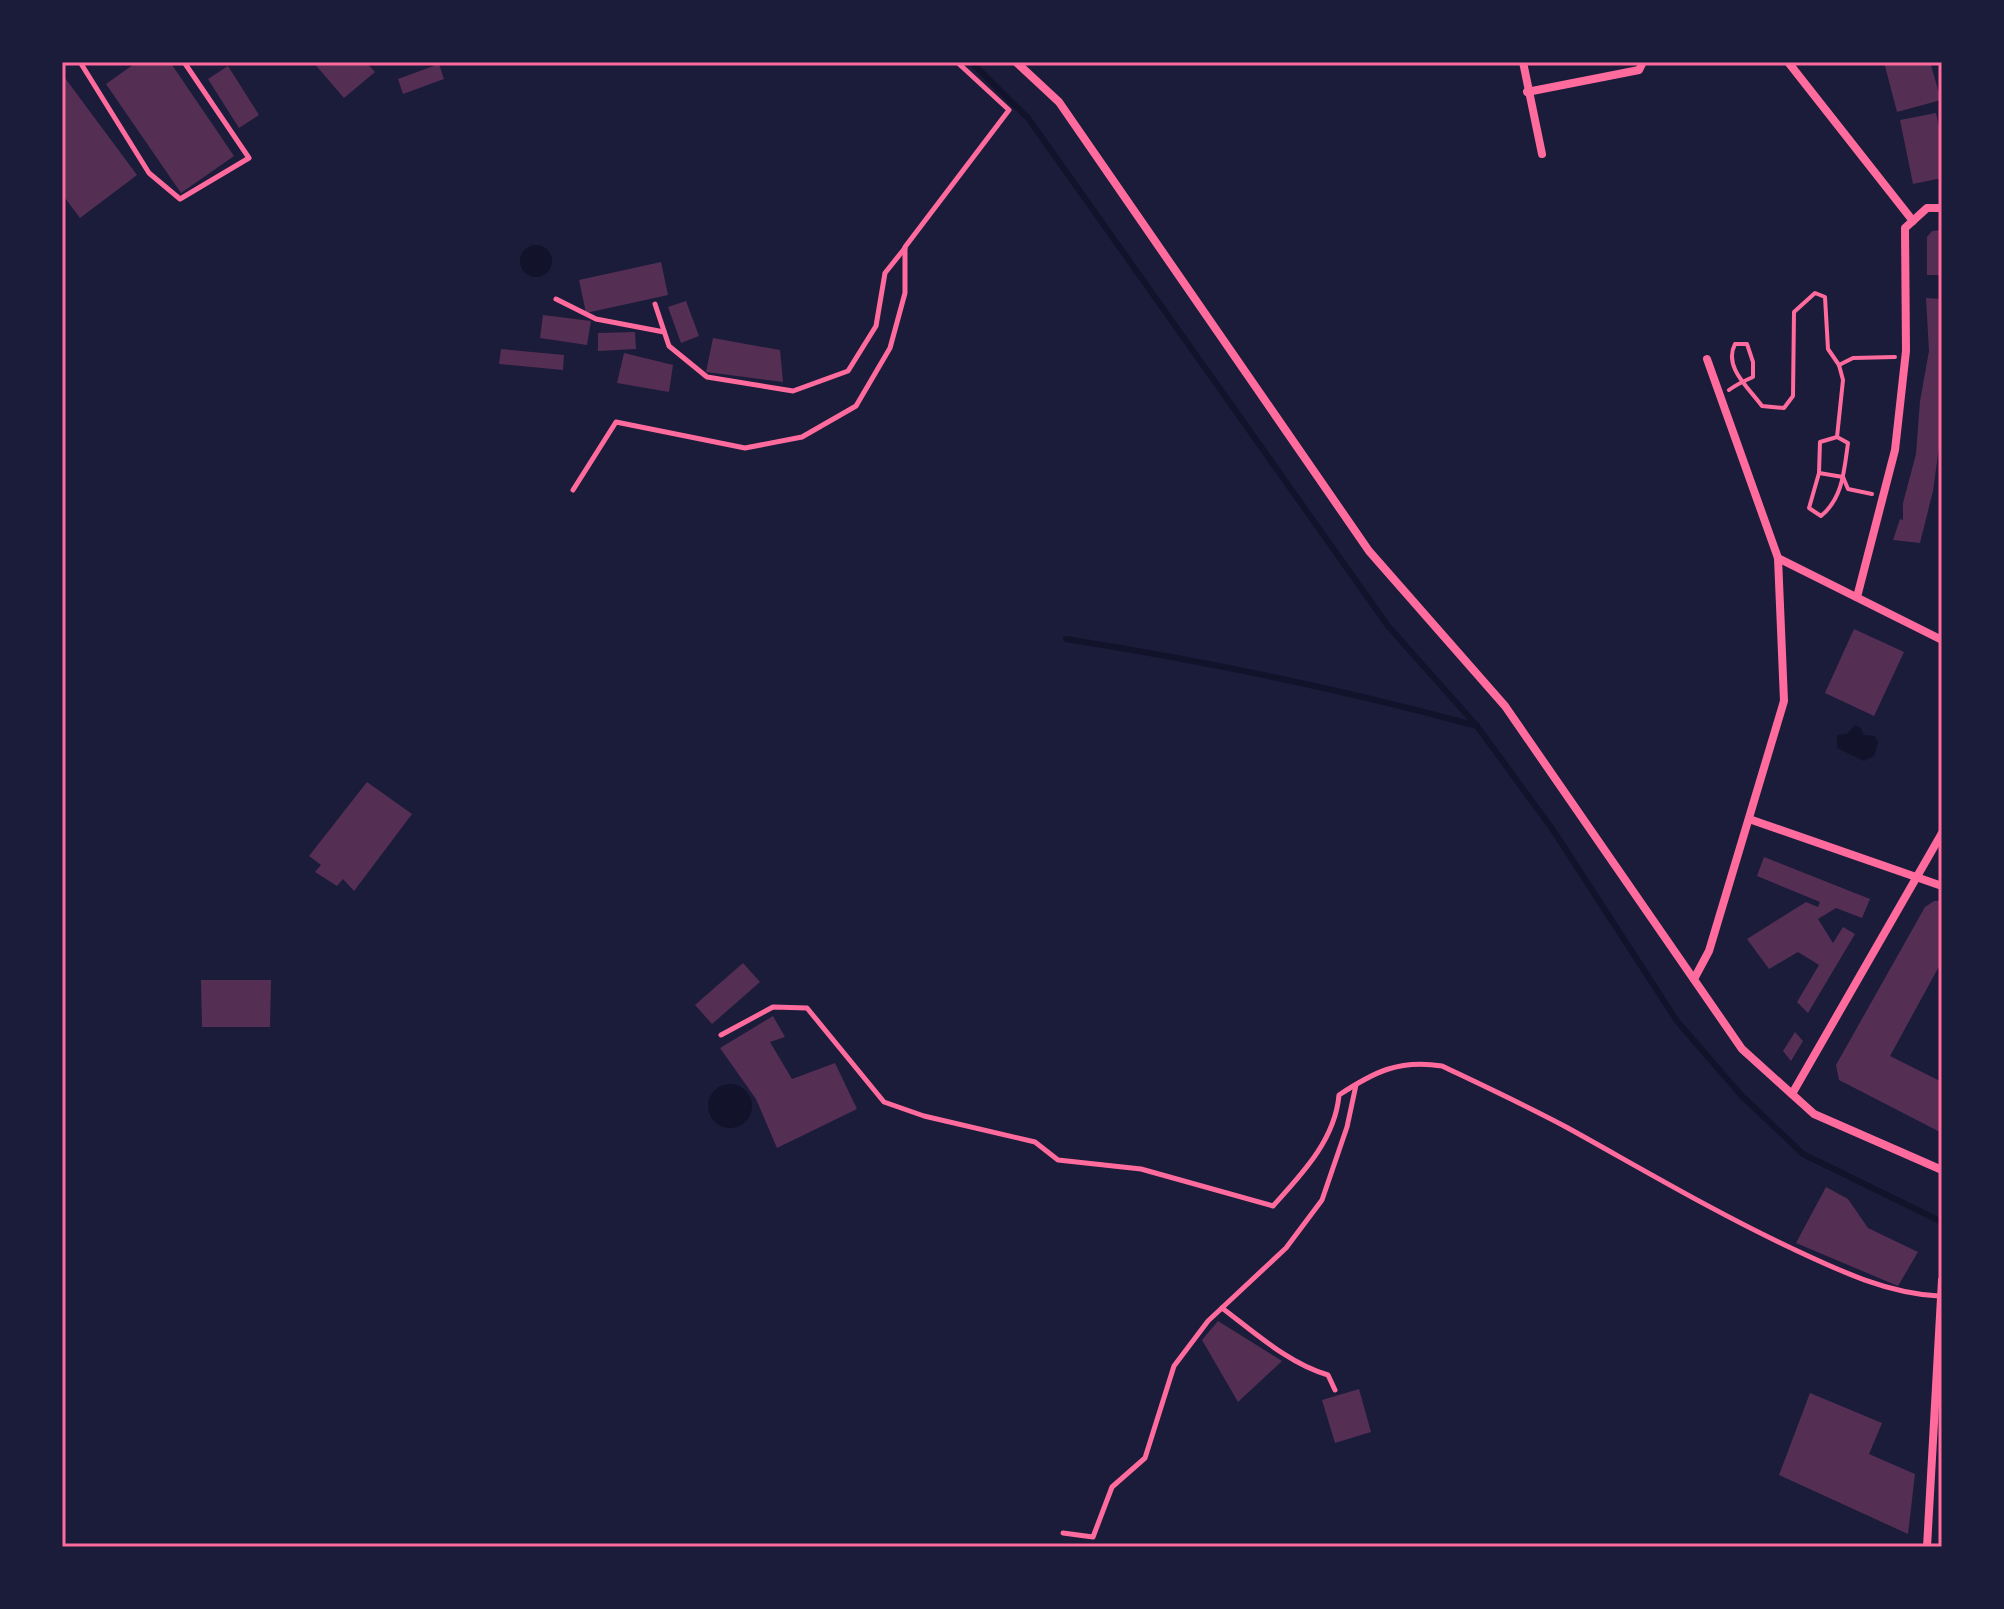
<svg xmlns="http://www.w3.org/2000/svg" width="2004" height="1609" font-family="'PT Sans',sans-serif">
<style>
.water{fill:#12122b}
.lines{fill:none;stroke-linecap:round;stroke-linejoin:round}
.stream{stroke:#12122b;stroke-width:6}
.building{fill:#542f53}
.path{stroke:#ff6b9d;stroke-width:4}
.service{stroke:#ff6b9d;stroke-width:5}
.minor{stroke:#ff6b9d;stroke-width:8}
.neatline{fill:none;stroke:#ff6b9d;stroke-width:3}
</style>
<rect width="100%" height="100%" fill="#1b1b3a"/>
<g class="water">
<circle cx="536" cy="261" r="16"/>
<path d="M1855,725L1861,728L1863,735L1875,736L1878,743L1874,756L1864,761L1837,748V735L1847,734Z"/>
<circle cx="730" cy="1106" r="22"/>
</g>
<g class="lines">
<g class="stream">
<path d="M971,62L1028,118L1388,626L1477,726L1553,830L1677,1021L1741,1095L1803,1154L1942,1222"/>
<path d="M1066,639C1205,661 1341,689 1477,726"/>
</g>
</g>
<g class="building">
<path d="M137,62H170L234,156L181,193L106,84Z"/>
<path d="M313,62H366L375,72L344,98Z"/>
<path d="M1884,62H1930L1941,100L1897,112Z"/>
<path d="M439,64L444,79L403,94L398,79Z"/>
<path d="M228,66L259,115L239,128L208,79Z"/>
<path d="M62,74L137,175L80,218L62,194Z"/>
<path d="M1936,113L1942,141V178L1913,184L1900,120Z"/>
<path d="M1942,230V275H1927V237L1932,231Z"/>
<path d="M661,262L668,295L586,313L579,280Z"/>
<path d="M1926,298L1942,299V425L1933,491L1920,543L1893,540L1900,519L1903,520V503L1916,454L1920,401L1929,351Z"/>
<path d="M686,301L699,336L681,343L668,307Z"/>
<path d="M543,315L591,321L587,345L540,338Z"/>
<path d="M635,332L636,349L598,351V333Z"/>
<path d="M713,338L780,350L783,382L706,372Z"/>
<path d="M501,349L564,355L563,370L499,364Z"/>
<path d="M624,353L673,365L669,392L617,383Z"/>
<path d="M1854,629L1904,652L1874,716L1825,693Z"/>
<path d="M367,782L412,814L354,891L343,879L337,886L315,872L321,865L309,856Z"/>
<path d="M1764,857L1870,899L1862,918L1836,908L1818,919L1833,943L1843,927L1855,934L1808,1013L1797,1002L1819,965L1798,952L1769,969L1747,939L1806,902L1818,907L1820,902L1757,876Z"/>
<path d="M1934,901H1942V961L1890,1056L1942,1082V1133L1839,1080L1836,1065L1925,907Z"/>
<path d="M743,963L760,982L712,1024L695,1005Z"/>
<path d="M201,980H271L270,1027H202Z"/>
<path d="M773,1016L785,1037L770,1042L792,1079L835,1063L857,1109L777,1148L756,1099L720,1048Z"/>
<path d="M1795,1032L1803,1041L1791,1061L1783,1051Z"/>
<path d="M1826,1187L1848,1199L1868,1228L1918,1252L1898,1286L1796,1243Z"/>
<path d="M1218,1321L1282,1361L1238,1402L1202,1340Z"/>
<path d="M1359,1389L1371,1432L1335,1443L1322,1400Z"/>
<path d="M1810,1393L1882,1423L1869,1454L1915,1474L1908,1534L1779,1475Z"/>
</g>
<g class="lines">
<g class="path">
<path d="M1729,390C1737,384 1744,381 1753,377V362L1747,344H1735C1723,367 1749,388 1762,406L1784,408L1793,396L1794,312L1815,293L1825,297L1828,349L1839,365L1853,358L1895,357"/>
<path d="M1837,437L1848,443C1844,471 1843,498 1821,516L1809,508L1819,473L1820,442L1837,437L1843,380L1839,365"/>
<path d="M1819,473L1843,477L1848,489L1872,494"/>
</g>
<g class="service">
<path d="M80,62L149,173L180,199L249,158L184,62"/>
<path d="M556,299L596,319L664,332"/>
<path d="M655,304L669,346L707,377L793,391L848,371L876,326L885,273L905,248"/>
<path d="M573,490L616,422L745,448L802,437L856,406L890,348L905,293V247L1009,110L957,62"/>
<path d="M721,1035L773,1007L807,1008L884,1102L924,1116L1035,1142L1058,1160L1141,1169L1273,1206C1302,1174 1335,1140 1339,1095C1374,1072 1399,1059 1442,1066C1484,1086 1527,1106 1568,1128C1642,1169 1713,1211 1789,1247C1838,1270 1885,1293 1939,1296"/>
<path d="M1222,1308C1254,1332 1289,1364 1328,1375L1335,1390"/>
<path d="M1063,1533L1093,1537L1112,1487L1145,1458L1174,1366L1208,1321L1286,1248L1322,1200L1347,1127L1356,1085"/>
</g>
<g class="minor">
<path d="M1016,62L1059,102L1369,551L1505,706L1742,1049L1814,1114L1942,1170"/>
<path d="M1523,62L1542,154"/>
<path d="M1788,62L1913,221"/>
<path d="M1527,92L1639,70L1643,62"/>
<path d="M1778,558L1942,640"/>
<path d="M1857,597L1895,450L1906,351L1905,228L1927,208H1942"/>
<path d="M1749,819L1942,886"/>
<path d="M1694,979L1709,951L1784,701L1778,558L1707,359"/>
<path d="M1792,1094L1942,833"/>
<path d="M1927,1547L1942,1280"/>
</g>
</g>
<rect width="2004" height="1609" fill="none" stroke="#1b1b3a" stroke-width="128"/>
<rect x="64" y="64" width="1876" height="1481" class="neatline"/>
</svg>
